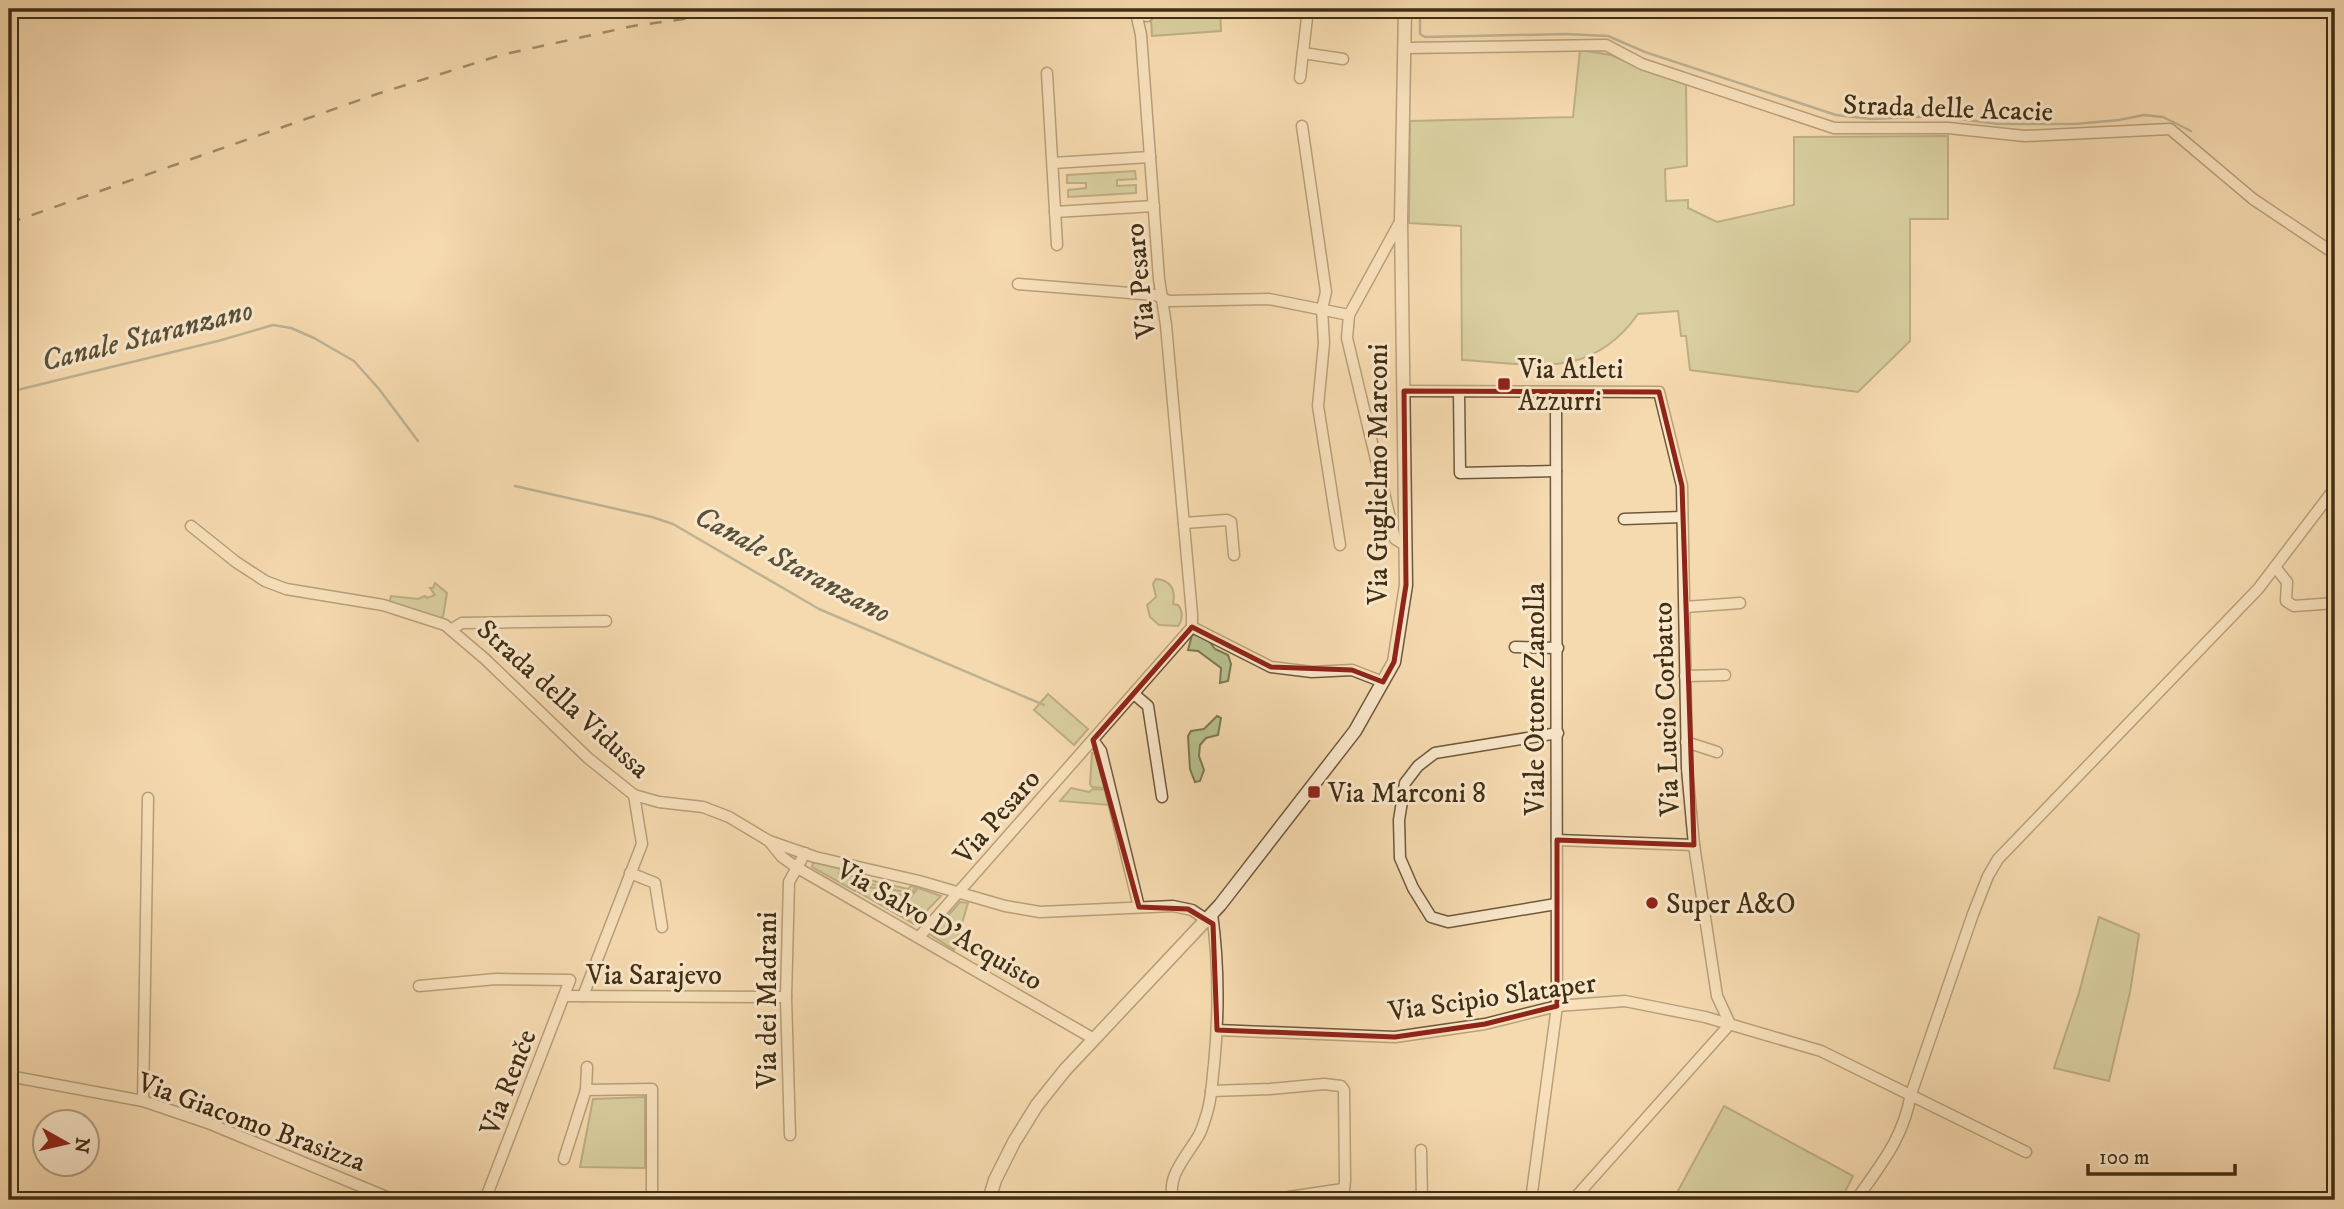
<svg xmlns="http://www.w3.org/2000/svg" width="2344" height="1209" font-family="'IM FELL DW Pica',serif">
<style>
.green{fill:#b7c18f;stroke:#7c7851;stroke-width:2}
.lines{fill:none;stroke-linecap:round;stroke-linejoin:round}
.stream{stroke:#798173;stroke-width:2.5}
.minor-casing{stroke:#6e593a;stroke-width:13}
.tertiary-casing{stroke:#6e593a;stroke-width:15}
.minor{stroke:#f9e7cb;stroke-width:10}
.tertiary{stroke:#f9e7cb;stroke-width:12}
.rail{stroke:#412e13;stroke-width:2.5;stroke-dasharray:12 12;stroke-linecap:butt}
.marked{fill:none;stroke:#8f2418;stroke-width:5;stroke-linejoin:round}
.poi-dot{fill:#8f2418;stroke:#f9e7cb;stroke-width:2.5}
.labels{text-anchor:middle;stroke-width:6;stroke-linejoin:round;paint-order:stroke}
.street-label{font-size:28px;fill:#412e13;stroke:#f9e7cb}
.poi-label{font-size:28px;fill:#412e13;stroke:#f9e7cb;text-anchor:start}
.water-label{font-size:30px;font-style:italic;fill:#58513b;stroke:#f9e7cb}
</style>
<rect width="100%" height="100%" fill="#f6daaf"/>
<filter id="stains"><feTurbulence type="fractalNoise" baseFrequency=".00286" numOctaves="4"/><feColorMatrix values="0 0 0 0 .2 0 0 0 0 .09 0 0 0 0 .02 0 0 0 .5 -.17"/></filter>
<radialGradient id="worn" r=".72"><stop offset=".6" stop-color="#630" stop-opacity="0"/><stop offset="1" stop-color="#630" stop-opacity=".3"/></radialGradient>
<g class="green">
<path d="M1159,9H1220L1221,31L1152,36L1151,18L1157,14Z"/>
<path d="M1580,50L1611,55L1648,71L1686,84L1687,166L1665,169L1666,201L1688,200V208L1717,222L1794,205V137L1948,136V219H1910V341L1858,392L1690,370L1686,336H1681L1678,311L1638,314C1591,381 1533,364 1462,360L1461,226L1409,223L1410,121L1573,117Z"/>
<path d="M1135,171L1136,179L1117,180V186L1136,185V193L1068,197V190L1086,188V183H1067V175Z"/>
<path d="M1156,579C1171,580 1176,590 1173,604L1178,605C1183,611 1183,620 1178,626L1159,625L1150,617L1147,605L1156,597L1153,584Z"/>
<path d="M435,583L447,593L443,617L438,618L389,604L391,596L418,599L425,596L427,598L435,595L430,588H433Z"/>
<path d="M1196,634L1209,641L1215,649L1228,655L1231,664L1228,681L1220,683L1221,668L1198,651L1188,650L1192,635Z"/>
<path d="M1048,694L1088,729L1074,745L1034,710Z"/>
<path d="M1217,716L1221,718L1218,735L1206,738L1200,745L1199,756L1204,770L1200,781L1195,782L1190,769L1188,736L1191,731L1204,729Z"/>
<path d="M1092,753L1097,754L1105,788L1092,787L1090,784Z"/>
<path d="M1071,788L1089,792L1093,789L1107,790L1110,805L1060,801Z"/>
<path d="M813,862L842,869L839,873L908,889L911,886L916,887L911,894L866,883L855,891L812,867Z"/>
<path d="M866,886L911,897L918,888L941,896L914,924L858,892Z"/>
<path d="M960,902L968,903L954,950L931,935Z"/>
<path d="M2099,917L2139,934L2130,992L2109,1081L2054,1068L2079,993Z"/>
<path d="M645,1097V1168L580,1167L593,1099Z"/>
<path d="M1724,1106L1853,1176L1841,1200H1673Z"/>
</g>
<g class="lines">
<g class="stream">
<path d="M1420,9V34L1425,37L1566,34L1608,36L1645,52L1836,115L1872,119L1937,116L1998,124H2075L2119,120L2144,115L2163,117L2191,131"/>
<path d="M9,392L218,341L273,325L291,328L314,338L354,361L379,389L418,441"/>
<path d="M515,486L652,517L673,524L819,609L1044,705"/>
</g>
<defs>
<g id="minor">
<path d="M1138,9L1141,14L1147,16L1155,9"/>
<path d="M1405,48L1606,45L1642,64L1834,128H1948L2025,136L2170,129L2253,199L2335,254"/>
<path d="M1303,53L1343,59"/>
<path d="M1047,73L1057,245"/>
<path d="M1300,78L1308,9"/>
<path d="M1302,126L1326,292L1322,309L1324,343L1318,406L1340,545"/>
<path d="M1053,163L1150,157"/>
<path d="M1055,212L1154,206"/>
<path d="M1401,220L1349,315L1347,338L1395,539L1405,545"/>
<path d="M1018,284L1155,295L1169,301L1269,299L1349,315"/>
<path d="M1404,391L1659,392L1682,486L1687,769L1694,845L1717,996L1730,1024"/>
<path d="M1459,392L1460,473L1556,471"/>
<path d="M1624,519L1682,517"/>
<path d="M1184,523L1227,520L1231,522L1234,555"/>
<path d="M191,526L236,562L265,581L286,589L383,605L445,625L485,659L588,758L634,795L659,802L703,807L729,817L769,841L815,857L919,881L1005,906L1040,912L1173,906L1192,910L1207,920"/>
<path d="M2275,567L2287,582L2286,601L2294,606L2335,603"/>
<path d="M1685,607L1740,603"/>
<path d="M1192,627L1271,667L1312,672L1352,670L1383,682"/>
<path d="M452,629L462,623L606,621"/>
<path d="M1515,647L1558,648"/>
<path d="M1685,676L1725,675"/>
<path d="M1134,694L1148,706L1162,797"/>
<path d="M1093,740L1101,751L1139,907"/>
<path d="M1686,742L1717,752"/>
<path d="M1557,840L1694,845"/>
<path d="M769,841L782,857L796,867L1094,1039"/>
<path d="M630,873L655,883L662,927"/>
<path d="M1556,904L1448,922L1431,917L1413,888L1400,858L1399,820L1405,783L1418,766L1435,753L1558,733"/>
<path d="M919,937L1192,627V614L1166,325L1159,279L1141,35L1137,17L1138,10"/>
<path d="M419,986L496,979L570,980L485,1200"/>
<path d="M564,996L786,997"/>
<path d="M583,996L642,844L634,795"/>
<path d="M1217,1030L1395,1037L1485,1024L1557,1006L1625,1001L1705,1017L1821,1051L2026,1152"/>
<path d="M9,1076L143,1101L208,1123L394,1200"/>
<path d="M586,1090L587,1067"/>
<path d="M1211,1091L1270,1089L1324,1084L1341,1086L1344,1090L1345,1181L1343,1200"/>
<path d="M143,1101L148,798"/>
<path d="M790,1135L786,997L789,882L805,853"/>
<path d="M1421,1150L1422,1200"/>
<path d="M564,1159L586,1090L652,1089V1200"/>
<path d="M1174,1200C1164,1177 1190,1153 1200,1133C1203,1127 1205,1119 1207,1113C1212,1097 1212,1080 1214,1065C1219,1014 1219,964 1212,914"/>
<path d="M1288,1200L1289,1197L1343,1189"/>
<path d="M1531,1200L1557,1006L1556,392"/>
<path d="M1573,1200L1730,1024"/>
<path d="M1856,1200C1881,1164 1903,1139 1911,1094L1973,914L1988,876L1998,859L2258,589L2335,488"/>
</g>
<path id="tertiary" d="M989,1200L995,1180L1014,1142L1037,1105L1065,1070L1220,905L1355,731L1394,662L1406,585L1401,220L1405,9"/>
</defs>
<use href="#minor" class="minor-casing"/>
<use href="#tertiary" class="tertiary-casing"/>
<use href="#minor" class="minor"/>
<use href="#tertiary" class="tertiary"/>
<path class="rail" d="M9,223L377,94L501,55L633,26L691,18L785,9"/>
</g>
<path d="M0 0H2344V1209H0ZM1404,391L1659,392L1682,486L1694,845L1557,840V1006L1485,1024L1395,1037L1217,1030L1213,924L1188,909L1139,907L1093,740L1192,627L1271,667L1352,670L1383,682L1394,662L1406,585Z" fill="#f6daaf" fill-opacity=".55" fill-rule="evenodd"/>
<path class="marked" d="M1404,391L1659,392L1682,486L1694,845L1557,840V1006L1485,1024L1395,1037L1217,1030L1213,924L1188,909L1139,907L1093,740L1192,627L1271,667L1352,670L1383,682L1394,662L1406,585Z"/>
<g class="poi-dot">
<rect x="1497" y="377" width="14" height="14" rx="3.5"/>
<rect x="1307" y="785" width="14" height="14" rx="3.5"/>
<circle cx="1652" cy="903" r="7"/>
</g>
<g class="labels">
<g class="street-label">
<text transform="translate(1948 107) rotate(2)" y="10">Strada delle Acacie</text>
<text transform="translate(1139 281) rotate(-96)" y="10">Via Pesaro</text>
<text transform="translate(1377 474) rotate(-90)" y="10">Via Guglielmo Marconi</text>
<text transform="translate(564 698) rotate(42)" y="10">Strada della Vidussa</text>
<text transform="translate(1534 699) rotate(-90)" y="10">Viale Ottone Zanolla</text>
<text transform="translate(1665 709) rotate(-92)" y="10">Via Lucio Corbatto</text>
<text transform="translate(996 816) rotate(-49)" y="10">Via Pesaro</text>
<text transform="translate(940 924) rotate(30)" y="10">Via Salvo D'Acquisto</text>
<text x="654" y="984">Via Sarajevo</text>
<text transform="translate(1492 996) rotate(-8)" y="10">Via Scipio Slataper</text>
<text transform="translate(766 1000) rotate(-90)" y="10">Via dei Madrani</text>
<text transform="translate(507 1082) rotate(-69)" y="10">Via Renče</text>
<text transform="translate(252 1121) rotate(20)" y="10">Via Giacomo Brasizza</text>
</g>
<g class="poi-label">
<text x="1518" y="378">Via Atleti<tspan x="1518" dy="32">Azzurri</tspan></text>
<text x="1328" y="802">Via Marconi 8</text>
<text x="1666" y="913">Super A&amp;O</text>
</g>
<g class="water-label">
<text transform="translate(147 335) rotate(-14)" y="10">Canale Staranzano</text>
<text transform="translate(793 564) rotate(28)" y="10">Canale Staranzano</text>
</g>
</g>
<rect width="2344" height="1209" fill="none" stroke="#f6daaf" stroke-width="35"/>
<rect x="10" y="10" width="2323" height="1188" fill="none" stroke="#412e13" stroke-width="3.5"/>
<rect x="18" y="18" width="2309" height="1174" fill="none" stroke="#412e13" stroke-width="2"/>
<g transform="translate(66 1143) rotate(98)"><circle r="33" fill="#f9e7cb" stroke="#af9d81" stroke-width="2"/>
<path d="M0-5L12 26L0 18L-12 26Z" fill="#8f2418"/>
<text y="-10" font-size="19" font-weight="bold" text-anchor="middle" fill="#412e13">N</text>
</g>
<path d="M2088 1164v10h147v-10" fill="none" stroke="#412e13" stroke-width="3.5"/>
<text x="2099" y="1164" font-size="21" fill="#412e13" stroke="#f9e7cb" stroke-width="5" paint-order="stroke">100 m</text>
<rect width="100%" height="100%" filter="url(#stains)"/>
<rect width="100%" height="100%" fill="url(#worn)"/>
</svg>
